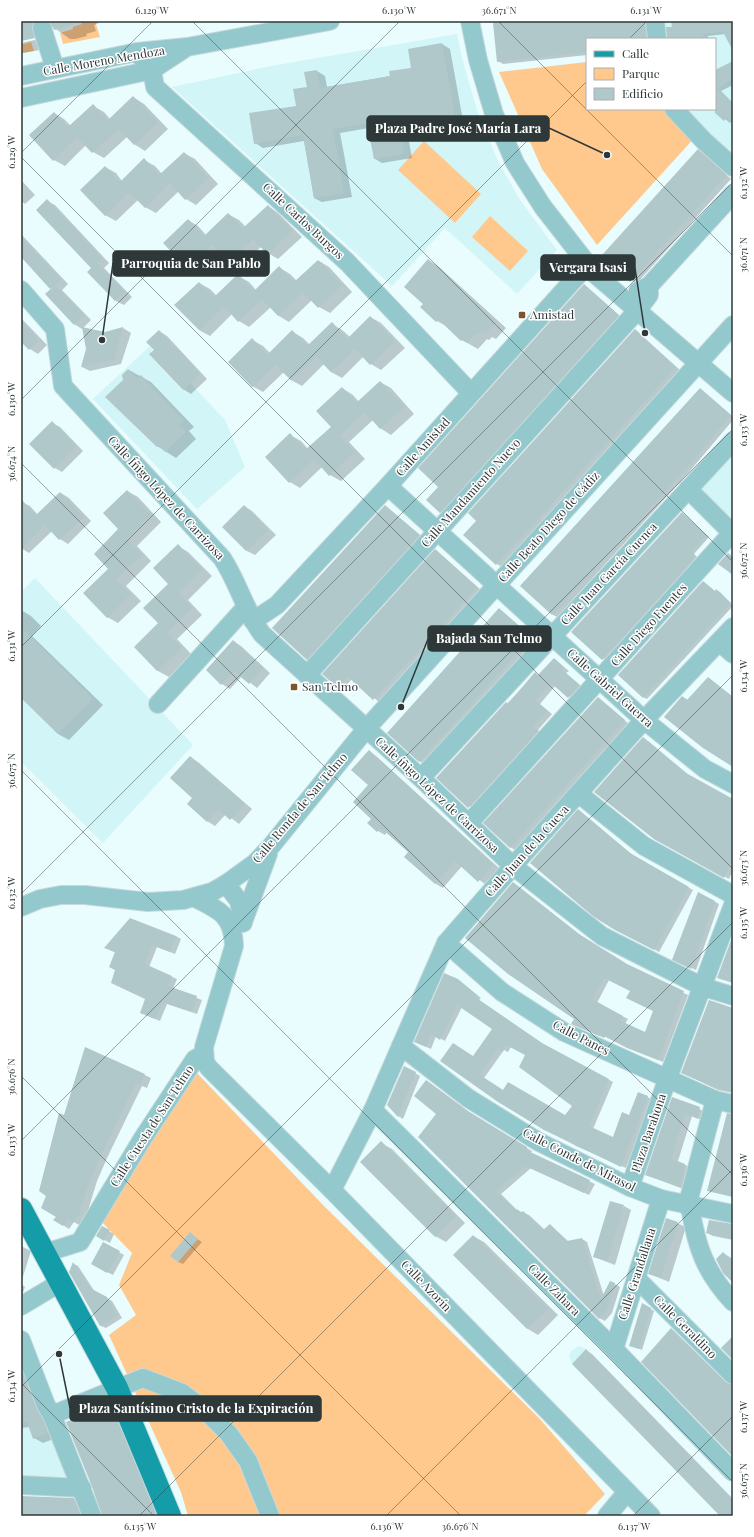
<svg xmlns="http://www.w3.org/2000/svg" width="754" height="1537" font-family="'Playfair Display',serif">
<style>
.built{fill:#d2f5f8}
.green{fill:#ffc98e}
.shadow{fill:#0003;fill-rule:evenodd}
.building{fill:#b0c8ca;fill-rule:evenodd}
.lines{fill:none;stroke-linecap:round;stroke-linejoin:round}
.minor-casing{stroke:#c7d9db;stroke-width:20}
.major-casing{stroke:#c7d9db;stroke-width:24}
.minor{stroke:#93c8cd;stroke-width:18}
.major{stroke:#149da8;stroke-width:22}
.ticks{fill:none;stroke:#2e3839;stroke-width:1;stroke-opacity:0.45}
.poi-dot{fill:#79562e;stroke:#fff;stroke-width:1.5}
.labels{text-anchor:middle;stroke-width:3;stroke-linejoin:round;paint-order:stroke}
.street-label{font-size:12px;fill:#2e3839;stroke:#fff}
.poi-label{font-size:12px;fill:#2e3839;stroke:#fff;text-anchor:start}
.leader{fill:none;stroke:#2e3839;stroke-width:1.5}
.callout-dot{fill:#2e3839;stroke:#fff;stroke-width:1.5}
.callout{fill:#2e3839;stroke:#2e3839;stroke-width:1.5}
.callout-label{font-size:13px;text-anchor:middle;font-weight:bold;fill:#fff}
.neatline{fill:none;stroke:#2e3839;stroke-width:1.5}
.ticks-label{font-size:10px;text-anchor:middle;fill:#2e3839}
</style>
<rect width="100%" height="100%" fill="#e9fcfe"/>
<g class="built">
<path d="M659,21H733V162L676,109H715V39H661Z"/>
<path d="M457,34L462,58L479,117L498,161L520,200L557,250L517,294L445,228L392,286L172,87L271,66Z"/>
<path d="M150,346L153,350L149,354L182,390L190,383L225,420L245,467L197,509L93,399Z"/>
<path d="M733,453V522L701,490Z"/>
<path d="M35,578L193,745L103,843L21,762V592Z"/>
<path d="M579,1346L586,1349L572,1364L569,1356L571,1351Z"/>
<path d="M21,1370H28L71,1480L21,1477Z"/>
</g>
<g class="green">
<path d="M81,21H95L100,37L63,44L60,33L73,29V27L82,24Z"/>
<path d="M31,42L34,51L21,53V45Z"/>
<path d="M587,62V109H671L697,135L597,245L542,169L499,72Z"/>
<path d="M424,141L481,194L455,223L398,170Z"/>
<path d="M490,216L528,251L510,271L472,237Z"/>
<path d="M195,1071L323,1205L539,1418L605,1494L584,1516H188L181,1492L109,1335L136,1315L119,1285L132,1253L99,1219Z"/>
</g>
<g class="shadow">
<path d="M21,21H98L99,23L94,25L96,31L86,34L87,36L75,39H70L53,27L50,29L45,49L24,53L21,52V43L35,40V38L21,41Z"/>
<path d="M521,21H650L652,39H587V55L503,64L498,61Z"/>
<path d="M672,21H733V49L725,34L708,36V39H685Z"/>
<path d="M442,44L450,49L464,126L408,136L412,158L382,163L375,159L369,128L340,133L352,197L322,202L314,198L304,141L263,148L255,143L297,107L308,88L305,73L317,71L325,76L327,87L391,76L412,69Z"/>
<path d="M733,62V85L721,91L733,103V122L732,121L730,123L713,109H715V72Z"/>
<path d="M133,97L144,104L168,129L145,151L134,144L127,137L104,158L93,152L86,145L65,166L54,160V113L64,119L71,126L93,106L104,112L110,119Z"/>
<path d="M184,153L195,159L218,184L196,205L186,199L179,191L156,213L145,207L138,200L116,221L105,215V167L116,173L122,181L144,160L155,166L162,174Z"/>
<path d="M703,153L731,179L636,284L603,255Z"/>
<path d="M21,180L35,195L25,204L21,201Z"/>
<path d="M47,201L55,205L109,263L104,268L132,297L124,305L116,301L89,272L92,268Z"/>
<path d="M268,206L278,213L302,237L278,259L268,253L262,246L240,267L229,261L222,253L199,275L189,269L164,243L188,220L198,226L206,235L228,214L239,220L246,227Z"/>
<path d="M21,234L68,284L62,290L91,320L82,329L74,324L53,289L21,256Z"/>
<path d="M428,260L438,266L506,328L496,339L492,337L489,340L487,339L478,349L462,340L448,327L437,321L424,304Z"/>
<path d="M319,261L329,267L352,292L330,313L319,307L312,300L289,322L279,316L271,307L249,327L239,321L232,314L210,336L199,330V283L210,289L217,296L238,276L249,282L256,290L280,268L290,274L297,281Z"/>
<path d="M584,285L623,319L445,515L440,512L439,487Z"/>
<path d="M370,317L381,323L405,348L381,370L371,364L364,356L342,378L331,372L324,364L302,386L291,380L284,372L263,392L252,386V340L263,346L270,353L293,332L303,338L310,345L332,324L342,330L350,337Z"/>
<path d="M21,318L47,345L38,354L30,349L21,340Z"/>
<path d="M123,328L131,333L121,364L90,371L82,367L87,349L105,333Z"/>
<path d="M635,330L680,370L502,567L497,564Z"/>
<path d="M159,331L167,336L207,379L191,394L183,389L155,350Z"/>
<path d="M129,370L151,382L194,427L189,431L196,439L176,458L157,446L124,381Z"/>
<path d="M380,382L391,388L414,414L391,435L380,428L373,420L349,442L365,459L341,481L330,475L322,467L300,488L290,482L266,457L290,435L301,441L308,449L332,427L342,388L353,395L359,402Z"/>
<path d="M704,392L733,417V420L690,471L557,617L553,615L521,585Z"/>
<path d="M52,423L60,427L83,451L62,472L55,468Z"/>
<path d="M127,491L138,497L161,522L137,546L151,561L126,586L141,601L118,623L107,617L109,569Z"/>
<path d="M61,493L69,498L91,521L68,544L60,539L52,531L29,553L21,548V502L30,506L38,515Z"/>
<path d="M244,506L252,511L276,535L255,555L247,551L223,527Z"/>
<path d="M385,506L424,539L312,662L307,659Z"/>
<path d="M685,515L709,537L694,554L698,558L606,661L572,632Z"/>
<path d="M178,546L188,552L212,576L188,600L202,615L177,639L192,655L169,677L158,671L135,647L160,623Z"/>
<path d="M436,550L481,590L379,702L352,679L343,689L338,687L324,674Z"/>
<path d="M703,582L715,592L716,590L720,592L733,606L647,699L643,697Z"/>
<path d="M21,610L31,616L41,626L32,636L103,705L69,740L58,734L21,696Z"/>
<path d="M499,610L536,640L424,764L419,761Z"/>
<path d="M233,641L241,646L270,673L257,688L242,676L230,689L222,684L208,670Z"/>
<path d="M554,659L569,671L566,673L584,689L574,700L556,685L540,704L552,714L538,730L543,734L474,810L437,778L535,674L539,676Z"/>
<path d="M708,678L733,697V766L683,697L688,700Z"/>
<path d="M598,698L629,724L515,850L510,847Z"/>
<path d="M648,741L691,777L733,800V870L729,879L654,839Z"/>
<path d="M369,752L376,756L500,869L486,885L462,866L443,888L436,884L406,856L409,852L387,832L385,835L378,831L372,819Z"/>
<path d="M190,757L198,762L252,809L239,824L226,814L215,826L207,821L193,798Z"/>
<path d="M583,814L635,857L693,890L659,952L597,917Z"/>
<path d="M513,883L584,938L628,966L688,995L663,1062L634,1050L606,1036L604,1038L577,1026L576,1018ZM609,980L631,991L654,1011L645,1033L625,1024L628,1019L597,1003Z"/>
<path d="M699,893L719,904L696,970L678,962Z"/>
<path d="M176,936L181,939L175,954L157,947L149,967L177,979L173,989L202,1000L197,1014L167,1004L160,1021L146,1015V999L116,970V953L106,948Z"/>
<path d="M462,983L481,998L479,1000L546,1046L613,1082L593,1129L613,1138L647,1097L652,1099L626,1168L576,1146L499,1101L441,1061L474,1057L493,1029L462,1007L445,1041L436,1036L431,1049L420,1044ZM511,1047L526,1055L573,1105L566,1116L504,1091L484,1078L504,1050L508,1052Z"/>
<path d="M733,1008V1093L718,1090L687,1075Z"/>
<path d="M86,1048L151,1078L147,1088L142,1086L108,1156L97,1181L87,1214L79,1225L74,1222L69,1229L55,1220L57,1217L47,1195L64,1117Z"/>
<path d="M415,1073L420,1076L403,1119L398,1116Z"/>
<path d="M427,1081L474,1116L532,1151L531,1153L595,1184L589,1195L531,1168L501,1194L517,1210L529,1215L545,1230L550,1225L569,1242L582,1239L587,1242L604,1296L615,1284L620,1287L612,1313L605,1321L599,1318L509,1226L438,1114Z"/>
<path d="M673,1098L706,1112L704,1121L692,1116L678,1161L691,1168L686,1190L646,1175Z"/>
<path d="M381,1143L392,1149L465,1223L446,1242L435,1236Z"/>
<path d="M624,1206L631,1210L615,1265L594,1257Z"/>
<path d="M667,1219L686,1227L669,1282L650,1274Z"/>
<path d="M733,1225V1240L713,1236L707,1233Z"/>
<path d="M102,1227L114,1234L110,1243L97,1236Z"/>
<path d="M190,1234L202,1242L183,1264L178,1262Z"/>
<path d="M473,1236L484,1242L558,1315L538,1335L528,1329L454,1255Z"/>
<path d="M103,1243L124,1255L113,1275L92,1264Z"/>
<path d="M21,1246L31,1251L21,1283Z"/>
<path d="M723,1253L733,1259V1281Z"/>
<path d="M74,1264L78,1266L95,1292L112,1301L122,1318L106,1328L101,1326Z"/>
<path d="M21,1284L25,1287L21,1298Z"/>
<path d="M643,1304L654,1311L642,1350L630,1345Z"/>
<path d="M671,1329L730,1386H733V1456Z"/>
<path d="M587,1351L592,1354L733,1499V1516H721Z"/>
<path d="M21,1371L30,1376L56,1438L43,1443L34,1438L30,1427L21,1428Z"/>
<path d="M110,1404L118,1409L163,1516H104Z"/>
<path d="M21,1497L73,1499L82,1504L88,1516H21Z"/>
</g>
<g class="building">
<path d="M21,21H34L32,26L34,37L21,41Z"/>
<path d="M50,21H75L76,24L54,30Z"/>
<path d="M511,21H645L646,39H584L585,52L497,62L493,23Z"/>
<path d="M671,21H733V51L723,32L703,34L704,39H667L666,27H672Z"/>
<path d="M442,43L456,122L400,131L404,154L374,159L367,123L333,129L344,193L314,198L303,135L254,144L249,113L296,106L293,89L307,87L304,72L317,70L320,88L390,76L389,71L411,68L408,49Z"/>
<path d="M733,61V79L717,88L733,104V123L727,117L724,121L715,113V70Z"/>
<path d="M133,96L158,122L134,145L119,129L92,153L77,137L53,161L29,135L54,112L68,127L93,104L108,120Z"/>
<path d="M698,149L727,175L630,282L602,255Z"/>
<path d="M184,152L208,178L185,200L170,183L145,208L129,192L105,216L80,190L105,166L120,182L144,158L159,175Z"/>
<path d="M47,199L102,258L97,263L125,292L115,301L87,272L91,268L36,210Z"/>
<path d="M268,205L292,231L267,254L253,239L228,262L213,245L188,269L163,243L188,219L204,236L228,213L243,228Z"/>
<path d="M21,237L61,279L50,289L21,257Z"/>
<path d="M428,259L496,322L485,334L482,331L478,335L476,333L467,343L462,340L461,341L439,320L436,322L420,307L423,304L404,287Z"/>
<path d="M318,260L342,285L318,308L303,292L278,316L262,299L238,322L224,306L199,330L174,305L199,282L214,297L238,274L254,291L279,266L294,282Z"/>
<path d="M584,284L619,315L440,513L426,500L438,487L418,468Z"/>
<path d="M55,285L84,315L74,325L45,294Z"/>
<path d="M370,316L395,341L370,365L355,349L331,372L316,357L291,380L275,365L252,387L228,362L252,338L267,355L292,330L307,346L332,322L347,339Z"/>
<path d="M21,320L39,340L29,350L21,342Z"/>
<path d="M82,327L105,332L123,327L114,360L81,367L86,349Z"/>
<path d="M635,329L676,367L496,565L463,535L476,521L468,513Z"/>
<path d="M159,330L200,374L183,390L149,354L154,350L146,342Z"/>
<path d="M128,369L137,378L141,375L184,421L179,425L186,432L165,452L159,445L157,447L105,397L123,380L122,375Z"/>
<path d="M380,381L404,407L380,429L365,412L339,436L355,452L329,476L314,459L289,483L265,457L290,433L305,450L331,427L316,411L342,387L356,403Z"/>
<path d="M700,388L731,415L686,469L552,615L520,586Z"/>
<path d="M52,421L76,446L54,469L29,444Z"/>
<path d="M127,490L151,515L127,539L142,555L116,579L131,594L107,618L83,593L108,569L94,554L118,529L103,513Z"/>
<path d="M60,492L84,517L59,540L45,525L21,549V499L36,515Z"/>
<path d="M244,505L268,530L246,551L222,527Z"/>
<path d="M385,505L420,535L307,660L272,628Z"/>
<path d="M682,512L706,535L692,552L695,555L690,563L602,660L571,632Z"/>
<path d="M178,544L202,570L178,593L192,608L167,633L182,648L157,671L134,647L158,623L143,608L168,584L153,568Z"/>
<path d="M435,549L477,587L373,700L347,676L337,687L322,674Z"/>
<path d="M728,553L733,557V575L718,564Z"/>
<path d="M703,581L715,591L716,589L731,603L643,698L618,675Z"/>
<path d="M499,608L532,637L419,762L387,733Z"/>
<path d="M21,627L93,699L58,734L21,698Z"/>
<path d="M233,640L263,668L249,684L234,671L221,685L206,670Z"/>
<path d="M554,658L564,667L562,670L580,685L568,698L551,683L535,700L547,711L533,727L538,731L468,808L436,778L506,702L508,704L535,672L538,675Z"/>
<path d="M708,677L733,697V767L703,748L664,717L682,696L687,700Z"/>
<path d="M598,697L625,720L510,848L483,823Z"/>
<path d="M643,737L686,773L733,799V855L724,878L654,839L594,792Z"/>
<path d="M369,750L493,864L478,882L455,861L435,884L404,857L408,852L381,828L377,832L367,823L371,819L353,802L368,785L351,770Z"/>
<path d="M190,756L245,804L230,820L218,809L207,822L187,804L192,798L170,778Z"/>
<path d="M578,809L630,853L689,887L654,950L615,930L594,917L530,863Z"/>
<path d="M513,882L579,934L627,964L684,991L658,1060L627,1048L600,1034L599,1036L571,1024L574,1019L508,974L465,938ZM604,978L630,991L626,998L653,1011L645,1032L621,1021L623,1016L592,999Z"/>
<path d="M698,892L715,901L691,969L672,960Z"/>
<path d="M130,918L176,936L170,952L152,945L145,964L172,976L168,986L197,996L192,1012L162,1002L155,1019L140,1013L145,999L111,983L115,970L109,967L115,952L104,948Z"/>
<path d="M733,935V983L717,978Z"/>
<path d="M444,973L458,979L477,995L475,997L542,1043L609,1079L589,1126L613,1137L622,1112L629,1115L638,1092L648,1096L621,1167L544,1130L498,1102L440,1061L453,1043L473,1056L492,1029L457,1005L440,1040L431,1034L426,1047L414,1042ZM506,1045L525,1055L519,1067L572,1106L565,1115L508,1082L503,1090L480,1075L498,1048L503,1051Z"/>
<path d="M709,1000L733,1008V1092L713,1087L681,1073Z"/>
<path d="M85,1047L145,1074L140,1085L136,1083L102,1153L91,1178L80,1209L82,1210L73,1222L68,1219L63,1226L53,1220L56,1217L41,1208L46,1196L39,1191L59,1113L64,1115Z"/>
<path d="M404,1066L416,1072L398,1117L387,1105Z"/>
<path d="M426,1080L468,1111L527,1147L526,1150L590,1180L584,1193L525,1166L496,1191L516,1210L517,1209L521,1213L523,1211L543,1230L550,1224L567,1241L582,1238L601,1299L610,1281L615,1283L607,1310L599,1319L418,1137L436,1114L414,1096Z"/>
<path d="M672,1097L700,1107L698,1119L685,1113L671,1159L685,1164L680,1187L645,1175Z"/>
<path d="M727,1113L733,1114V1197L707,1191Z"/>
<path d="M381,1141L456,1216L435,1237L360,1162Z"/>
<path d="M610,1201L624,1205L607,1261L593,1257Z"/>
<path d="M666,1218L678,1222L661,1278L648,1274Z"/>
<path d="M709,1220L733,1224V1239L706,1233Z"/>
<path d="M102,1226L110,1230L104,1241L96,1236Z"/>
<path d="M190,1232L198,1239L178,1262L170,1256Z"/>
<path d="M473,1235L548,1309L527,1329L453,1255Z"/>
<path d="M103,1242L120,1251L107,1273L91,1264Z"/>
<path d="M723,1252L733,1262V1283L723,1273L716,1259Z"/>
<path d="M73,1262L90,1288L107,1297L117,1315L100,1326L69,1272Z"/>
<path d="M642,1303L651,1308L639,1349L629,1346Z"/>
<path d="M671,1328L726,1382L733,1385V1457L641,1362Z"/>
<path d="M733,1336V1360L721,1348Z"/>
<path d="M586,1349L733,1500V1516H720L572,1364Z"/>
<path d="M21,1369L48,1433L33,1439L27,1422H21Z"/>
<path d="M110,1403L156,1516H102L91,1484L66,1422Z"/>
<path d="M21,1496L74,1498L81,1516H21Z"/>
</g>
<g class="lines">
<defs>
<g id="minor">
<path d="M470,21L478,60L494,114L515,163L543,207L596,275L733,393"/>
<path d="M655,21L657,39"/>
<path d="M42,28L55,68"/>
<path d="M137,52L152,70L155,87L347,262L471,393"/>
<path d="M21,76L137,52L187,47L330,21"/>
<path d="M21,98L152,70L184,49"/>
<path d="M674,109L704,141L733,167"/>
<path d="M21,290L55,329L63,386L222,558C238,582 245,611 262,634L421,778L513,866L602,936L703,987L733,996"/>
<path d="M638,291L649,286L733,194"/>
<path d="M388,486L644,720L705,769L733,784"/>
<path d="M688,489L733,534"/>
<path d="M253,621L277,605L388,486L587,265"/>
<path d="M719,642L733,654"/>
<path d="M307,675L636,312L649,295V286"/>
<path d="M158,704L246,607"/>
<path d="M421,778L733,441"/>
<path d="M579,794L644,846L733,895"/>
<path d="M469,823L732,533"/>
<path d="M226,884L239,901L243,923"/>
<path d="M195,898C220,910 233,916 234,946L204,1047L205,1062L209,1068L332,1190L651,1516"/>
<path d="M21,907L40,899L61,895H85L148,902L183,900L212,892L226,884L255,863L272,845L366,729L733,325"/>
<path d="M243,922L268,854"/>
<path d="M446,943L502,992L564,1032L715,1100L733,1104"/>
<path d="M401,1046L468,1098L539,1142L630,1187L661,1199L733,1214"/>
<path d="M373,1110L614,1349L733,1472"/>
<path d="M630,1187L667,1080L733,905"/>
<path d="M332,1190L373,1110L446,943L513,866L644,720L733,627"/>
<path d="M687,1206L715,1100"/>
<path d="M690,1206C696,1246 705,1272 733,1302"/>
<path d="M45,1253L80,1242L143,1138L195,1059L204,1054"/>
<path d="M636,1278L733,1375"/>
<path d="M21,1306L61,1282"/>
<path d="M21,1340L46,1405L52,1415"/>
<path d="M614,1349L661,1199"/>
<path d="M21,1485L82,1488"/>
<path d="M92,1516L52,1415L143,1378L182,1393L207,1412L229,1434L248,1461L270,1516"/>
<path d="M607,1516L627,1492"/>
</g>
<path id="major" d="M21,1209L117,1388L170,1516"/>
</defs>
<use href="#minor" class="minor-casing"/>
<use href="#major" class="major-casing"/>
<use href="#minor" class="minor"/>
<use href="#major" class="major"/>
</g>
<path class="ticks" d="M192,21L733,562M498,21L733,256M629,39L647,21M21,153L153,21M21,157L733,869M21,400L400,21M21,463L733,1175M21,647L587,81M21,770L733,1482M21,894L733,182M21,1076L461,1516M21,1141L733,429M21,1383L154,1516M21,1387L733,675M139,1516L733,922M386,1516L733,1169M633,1516L733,1416"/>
<g class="poi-dot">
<rect x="518" y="311" width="8" height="8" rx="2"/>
<rect x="290" y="683" width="8" height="8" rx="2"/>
</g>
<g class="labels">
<g class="street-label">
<text transform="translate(104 61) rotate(-10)" y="4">Calle Moreno Mendoza</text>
<text transform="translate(303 221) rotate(43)" y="4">Calle Carlos Burgos</text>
<text transform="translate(423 447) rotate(-48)" y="4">Calle Amistad</text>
<text transform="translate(471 493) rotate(-48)" y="4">Calle Mandamiento Nuevo</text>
<text transform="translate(166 498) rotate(47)" y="4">Calle Íñigo López de Carrizosa</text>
<text transform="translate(549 527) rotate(-48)" y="4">Calle Beato Diego de Cádiz</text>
<text transform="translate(609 574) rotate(-47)" y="4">Calle Juan García Cuenca</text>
<text transform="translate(649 625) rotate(-48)" y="4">Calle Diego Fuentes</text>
<text transform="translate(610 688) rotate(42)" y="4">Calle Gabriel Guerra</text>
<text transform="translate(437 795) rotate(43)" y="4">Calle íñigo López de Carrizosa</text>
<text transform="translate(300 808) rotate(-50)" y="4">Calle Ronda de San Telmo</text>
<text transform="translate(527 851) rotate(-48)" y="4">Calle Juan de la Cueva</text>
<text transform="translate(581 1038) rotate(27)" y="4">Calle Panes</text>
<text transform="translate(152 1126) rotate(-57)" y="4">Calle Cuesta de San Telmo</text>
<text transform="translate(649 1133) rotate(-71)" y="4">Plaza Barahona</text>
<text transform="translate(579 1160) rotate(27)" y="4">Calle Conde de Mirasol</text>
<text transform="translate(637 1274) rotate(-72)" y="4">Calle Grandallana</text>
<text transform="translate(426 1286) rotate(46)" y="4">Calle Azorín</text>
<text transform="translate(554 1290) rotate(45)" y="4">Calle Zahara</text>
<text transform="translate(685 1327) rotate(45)" y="4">Calle Geraldino</text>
</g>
<g class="poi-label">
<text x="530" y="319">Amistad</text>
<text x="302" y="691">San Telmo</text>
</g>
</g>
<path class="leader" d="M607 155L549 128M102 340L113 263M645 333L635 268M401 707L428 639M59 1354L70 1408"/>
<g class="callout-dot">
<circle cx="607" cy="155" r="4"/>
<circle cx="102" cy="340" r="4"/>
<circle cx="645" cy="333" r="4"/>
<circle cx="401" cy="707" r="4"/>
<circle cx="59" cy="1354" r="4"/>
</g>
<g class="callout">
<rect x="367" y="116" width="182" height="25" rx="4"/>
<rect x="113" y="251" width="156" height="25" rx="4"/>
<rect x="541" y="255" width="94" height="25" rx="4"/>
<rect x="428" y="626" width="123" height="25" rx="4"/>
<rect x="70" y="1396" width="251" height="25" rx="4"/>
</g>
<g class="callout-label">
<text x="458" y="133">Plaza Padre José María Lara</text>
<text x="191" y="268">Parroquia de San Pablo</text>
<text x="588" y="272">Vergara Isasi</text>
<text x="489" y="643">Bajada San Telmo</text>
<text x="196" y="1413">Plaza Santísimo Cristo de la Expiración</text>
</g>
<rect width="754" height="1537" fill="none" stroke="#ffffff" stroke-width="44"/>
<rect x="586" y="38" width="130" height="72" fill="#ffffff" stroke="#abafb0"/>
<rect x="594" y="51" width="20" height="6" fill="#149da8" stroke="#abafb0"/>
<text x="622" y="58" font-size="12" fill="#2e3839">Calle</text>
<rect x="594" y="68" width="20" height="12" fill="#ffc98e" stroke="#abafb0"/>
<text x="622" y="78" font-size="12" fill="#2e3839">Parque</text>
<rect x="594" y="88" width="20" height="12" fill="#b0c8ca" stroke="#abafb0"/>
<text x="622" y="98" font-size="12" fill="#2e3839">Edificio</text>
<rect x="22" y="22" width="710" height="1493" class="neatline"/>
<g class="ticks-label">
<text x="152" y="14">6.129°W</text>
<text x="399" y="14">6.130°W</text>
<text x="499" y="14">36.671°N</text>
<text x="646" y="14">6.131°W</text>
<text transform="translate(11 152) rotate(-90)" y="4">6.129°W</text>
<text transform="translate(743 183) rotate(-90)" y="4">6.132°W</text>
<text transform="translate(743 255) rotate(-90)" y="4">36.671°N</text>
<text transform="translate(11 399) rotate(-90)" y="4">6.130°W</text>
<text transform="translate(743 430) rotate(-90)" y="4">6.133°W</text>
<text transform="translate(11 464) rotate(-90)" y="4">36.674°N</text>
<text transform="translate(743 561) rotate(-90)" y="4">36.672°N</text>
<text transform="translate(11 646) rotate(-90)" y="4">6.131°W</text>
<text transform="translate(743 676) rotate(-90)" y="4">6.134°W</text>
<text transform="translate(11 771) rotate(-90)" y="4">36.675°N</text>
<text transform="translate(743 868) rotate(-90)" y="4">36.673°N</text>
<text transform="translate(11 893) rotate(-90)" y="4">6.132°W</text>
<text transform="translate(743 923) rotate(-90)" y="4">6.135°W</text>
<text transform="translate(11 1077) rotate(-90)" y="4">36.676°N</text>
<text transform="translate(11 1140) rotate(-90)" y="4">6.133°W</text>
<text transform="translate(743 1170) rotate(-90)" y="4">6.136°W</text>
<text transform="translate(11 1386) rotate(-90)" y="4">6.134°W</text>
<text transform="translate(743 1417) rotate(-90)" y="4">6.137°W</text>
<text transform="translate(743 1481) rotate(-90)" y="4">36.675°N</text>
<text x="140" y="1530">6.135°W</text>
<text x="387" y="1530">6.136°W</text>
<text x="460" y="1530">36.676°N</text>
<text x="634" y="1530">6.137°W</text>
</g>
</svg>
